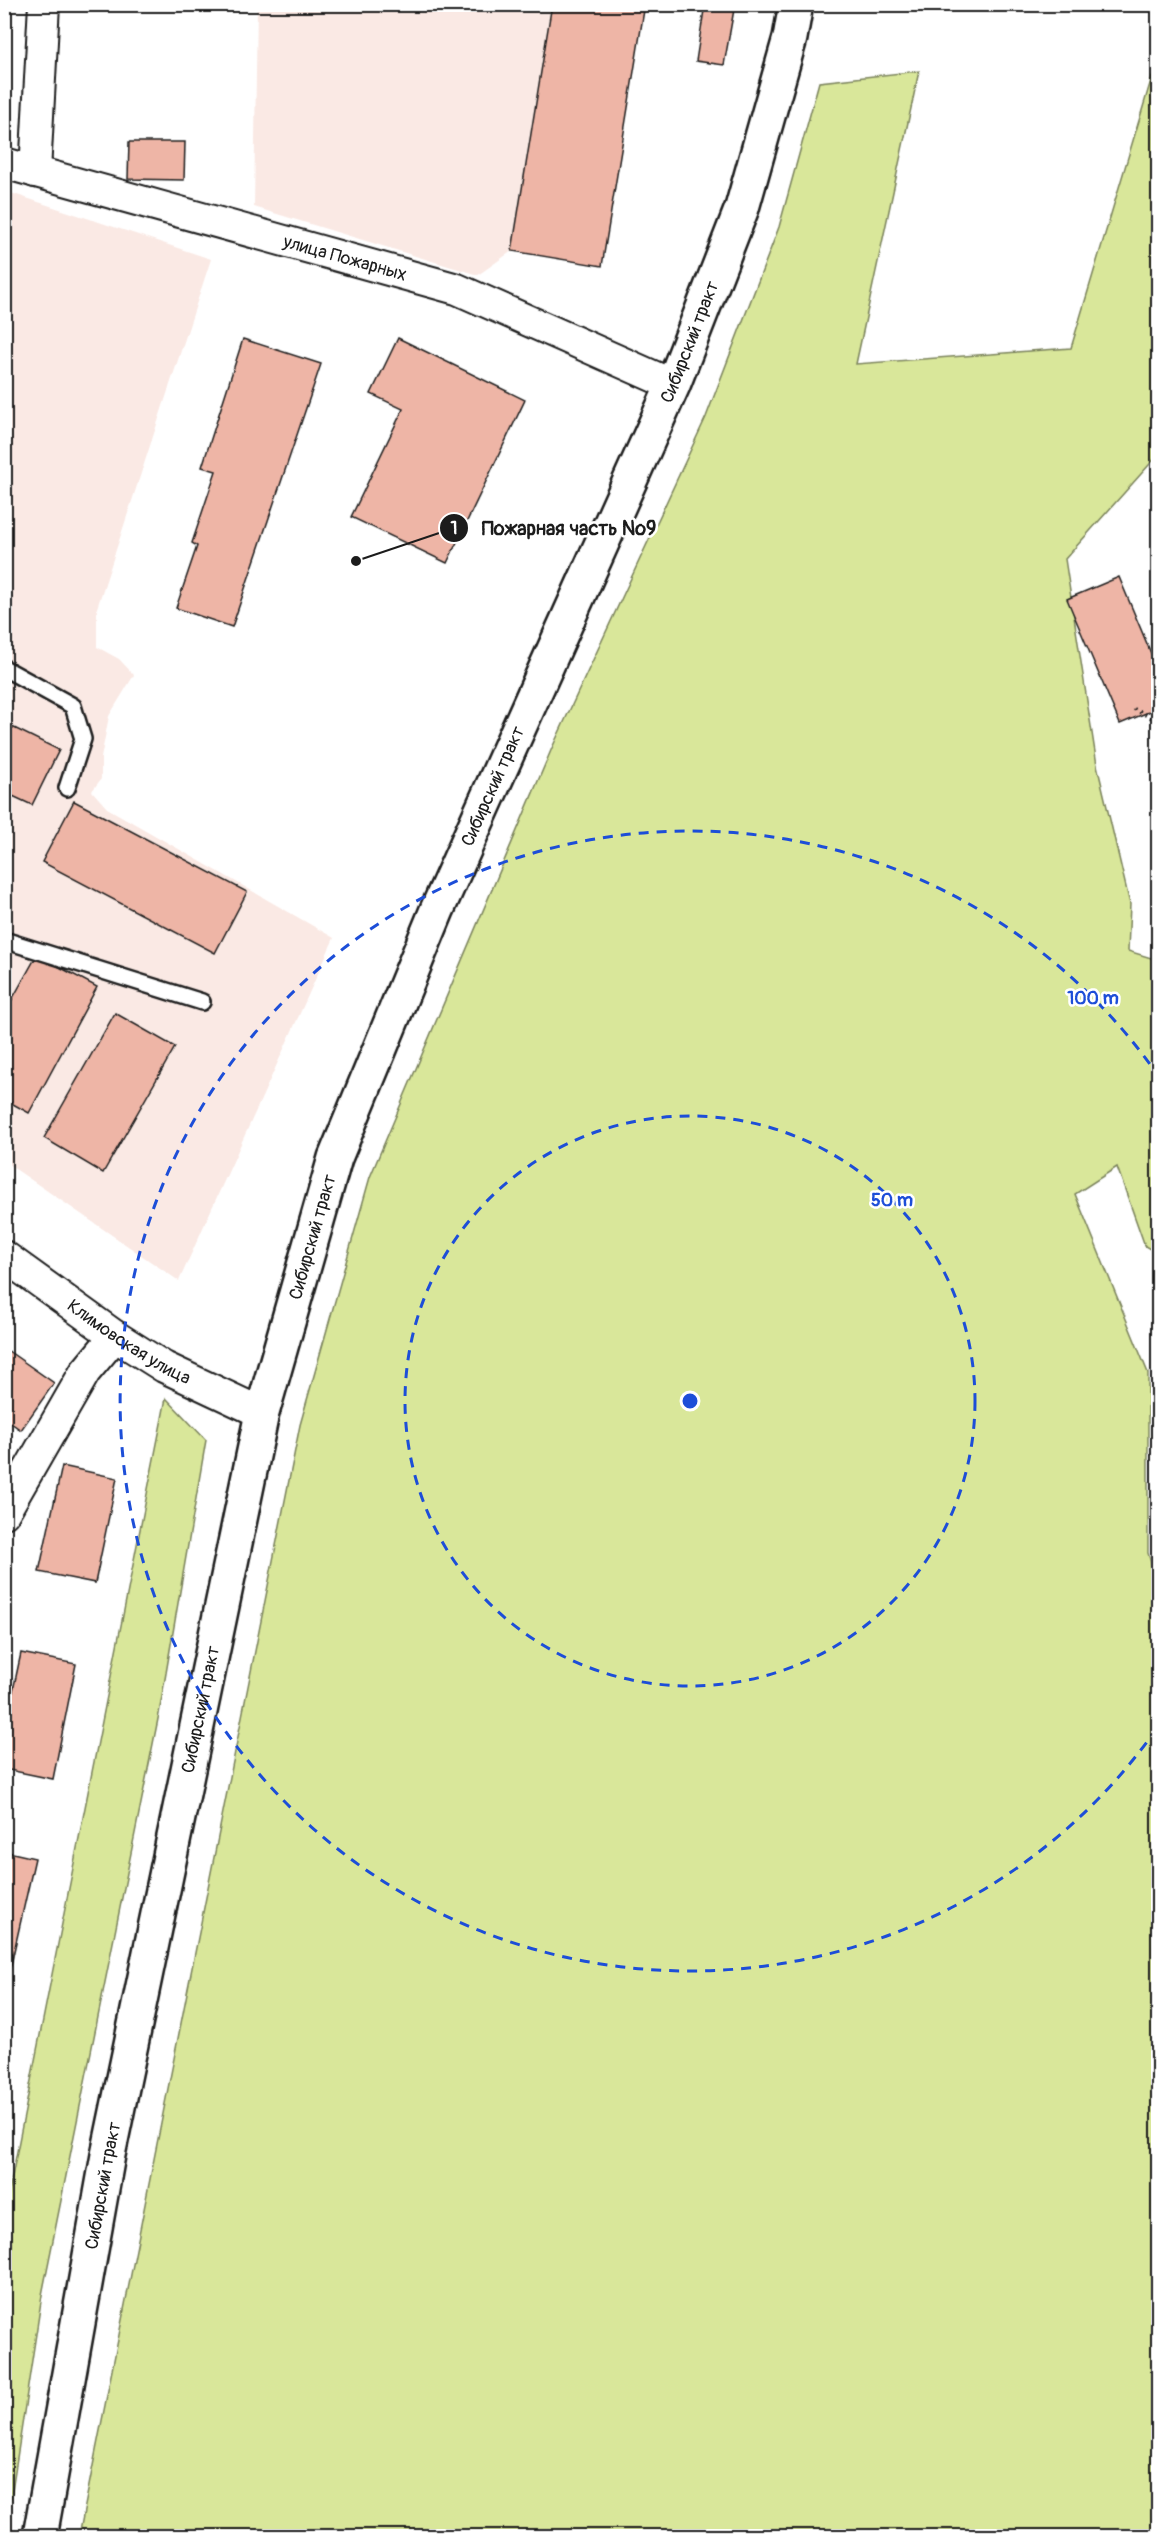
<svg xmlns="http://www.w3.org/2000/svg" width="1163" height="2541" font-family="Pangolin,sans-serif">
<style>
.built{fill:#fae9e4}
.green{fill:#d9e79a;stroke:#7a825b;stroke-width:1.5}
.building{fill:#eeb5a6;stroke:#1c1c1c;stroke-width:1.5}
.lines{fill:none;stroke-linecap:round;stroke-linejoin:round}
.lane-casing{stroke:#1c1c1c;stroke-width:20}
.street-casing{stroke:#1c1c1c;stroke-width:34}
.secondary-casing{stroke:#1c1c1c;stroke-width:38}
.path{stroke:#1c1c1c;stroke-width:4;stroke-dasharray:1.5 4.5;stroke-linecap:butt}
.lane{stroke:#fff;stroke-width:15}
.street{stroke:#fff;stroke-width:30}
.secondary{stroke:#fff;stroke-width:33}
.ring{fill:none;stroke:#1d4ed8;stroke-width:3;stroke-dasharray:10 8}
.labels{text-anchor:middle;stroke-width:5;stroke-linejoin:round;paint-order:stroke}
.street-label{font-size:18px;fill:#1c1c1c;stroke:#fff}
.centre{fill:#1d4ed8;stroke:#fff;stroke-width:3}
.ring-label{font-size:18px;text-anchor:middle;font-weight:bold;fill:#1d4ed8;stroke:#fff;stroke-width:5;stroke-linejoin:round;paint-order:stroke}
.leader{fill:none;stroke:#1c1c1c;stroke-width:2}
.callout-dot{fill:#1c1c1c;stroke:#fff;stroke-width:2}
.mark-label{font-size:18px;text-anchor:middle;font-weight:bold;fill:#fff}
.callout-label{font-size:20px;text-anchor:middle;font-weight:bold;fill:#1c1c1c;stroke:#fff;stroke-width:5;stroke-linejoin:round;paint-order:stroke}
</style>
<rect width="100%" height="100%" fill="#fff"/>
<filter id="ink" filterUnits="userSpaceOnUse"><feTurbulence type="fractalNoise" baseFrequency=".0167" numOctaves="2"/><feDisplacementMap in="SourceGraphic" scale="12" xChannelSelector="R" yChannelSelector="G"/><feConvolveMatrix kernelMatrix="1 2 1 2 8 2 1 2 1" color-interpolation-filters="sRGB"/></filter>
<g filter="url(#ink)">
<g class="built">
<path d="M257,5H645L602,266L512,251L478,275L254,207Z"/>
<path d="M5,191L211,259L97,608V647L119,659L134,675L109,716L101,758V779L92,791L107,808L334,938L179,1281L5,1162Z"/>
</g>
<g class="green">
<path d="M1158,57V455L1065,559L1097,765L1130,904L1128,951L1158,960V1254L1145,1246L1117,1167L1075,1194L1148,1373V1553L1158,1586V2536H79L300,1425L370,1177L552,748L706,417L779,227L819,82L919,71L856,364L1071,348Z"/>
<path d="M166,1398L206,1440L159,1714L42,2295L5,2536V2212Z"/>
</g>
<g class="building">
<path d="M552,4H645L602,266L512,251Z"/>
<path d="M705,4H735L724,65L696,61Z"/>
<path d="M129,142H185L184,180L128,179Z"/>
<path d="M398,338L525,400L447,563L351,517L403,409L371,394Z"/>
<path d="M243,339L321,364L232,627L176,608L197,546L192,543L216,471L202,467Z"/>
<path d="M1119,577L1158,670V708L1120,724L1067,599Z"/>
<path d="M4,723L59,750L32,805L4,792Z"/>
<path d="M74,801L247,892L215,953L42,862Z"/>
<path d="M37,955L97,987L29,1113L4,1099V1014Z"/>
<path d="M115,1013L175,1047L103,1173L44,1138Z"/>
<path d="M4,1348L54,1383L21,1430L4,1418Z"/>
<path d="M62,1466L117,1478L95,1583L39,1572Z"/>
<path d="M21,1653L76,1664L53,1779L4,1769V1733Z"/>
<path d="M4,1851L35,1858L6,1987L4,1986Z"/>
</g>
<g class="lines">
<defs>
<g id="lane">
<path d="M4,668L73,706L83,739L67,788"/>
<path d="M4,940L202,1002"/>
</g>
<g id="street">
<path id="s1" d="M4,163L457,289L673,385"/>
<path d="M35,172L44,4"/>
<path id="s2" d="M4,1256L115,1336L164,1367L262,1413"/>
<path d="M4,1513L85,1372L115,1336"/>
</g>
<g id="secondary">
<path id="s3" d="M40,2536L108,2155L262,1413L335,1158L437,910L673,385L742,208L790,38L796,4"/>
</g>
</defs>
<use href="#lane" class="lane-casing"/>
<use href="#street" class="street-casing"/>
<use href="#secondary" class="secondary-casing"/>
<path class="path" d="M1134,709L1158,721"/>
<use href="#lane" class="lane"/>
<use href="#street" class="street"/>
<use href="#secondary" class="secondary"/>
</g>
</g>
<g class="ring">
<circle cx="690" cy="1401" r="285"/>
<path d="M1157 1728A570 570 0 1 1 1157 1074"/>
</g>
<g class="labels">
<g class="street-label">
<text dy="6" stroke="none"><textPath href="#s1" startOffset="354">улица Пожарных</textPath></text>
<text dy="6" stroke="none"><textPath href="#s3" startOffset="2300">Сибирский тракт</textPath></text>
<text dy="6" stroke="none"><textPath href="#s3" startOffset="1814">Сибирский тракт</textPath></text>
<text dy="6" stroke="none"><textPath href="#s3" startOffset="1328">Сибирский тракт</textPath></text>
<text dy="6" stroke="none"><textPath href="#s2" startOffset="152">Климовская улица</textPath></text>
<text dy="6" stroke="none"><textPath href="#s3" startOffset="842">Сибирский тракт</textPath></text>
<text dy="6" stroke="none"><textPath href="#s3" startOffset="356">Сибирский тракт</textPath></text>
</g>
</g>
<circle cx="690" cy="1401" r="9" class="centre"/>
<g class="ring-label">
<text x="1093" y="1004">100 m</text>
<text x="892" y="1206">50 m</text>
</g>
<path class="leader" d="M356 561L454 528"/>
<g class="callout-dot">
<circle cx="356" cy="561" r="6"/>
<circle cx="454" cy="528" r="15"/>
</g>
<g class="mark-label">
<text x="454" y="534">1</text>
</g>
<g class="callout-label">
<text x="569" y="535">Пожарная часть №9</text>
</g>
<rect width="1163" height="2541" fill="none" stroke="#fff" stroke-width="24"/>
<rect x="12" y="12" width="1139" height="2517" fill="none" stroke="#1c1c1c" stroke-width="2" filter="url(#ink)"/>
</svg>
